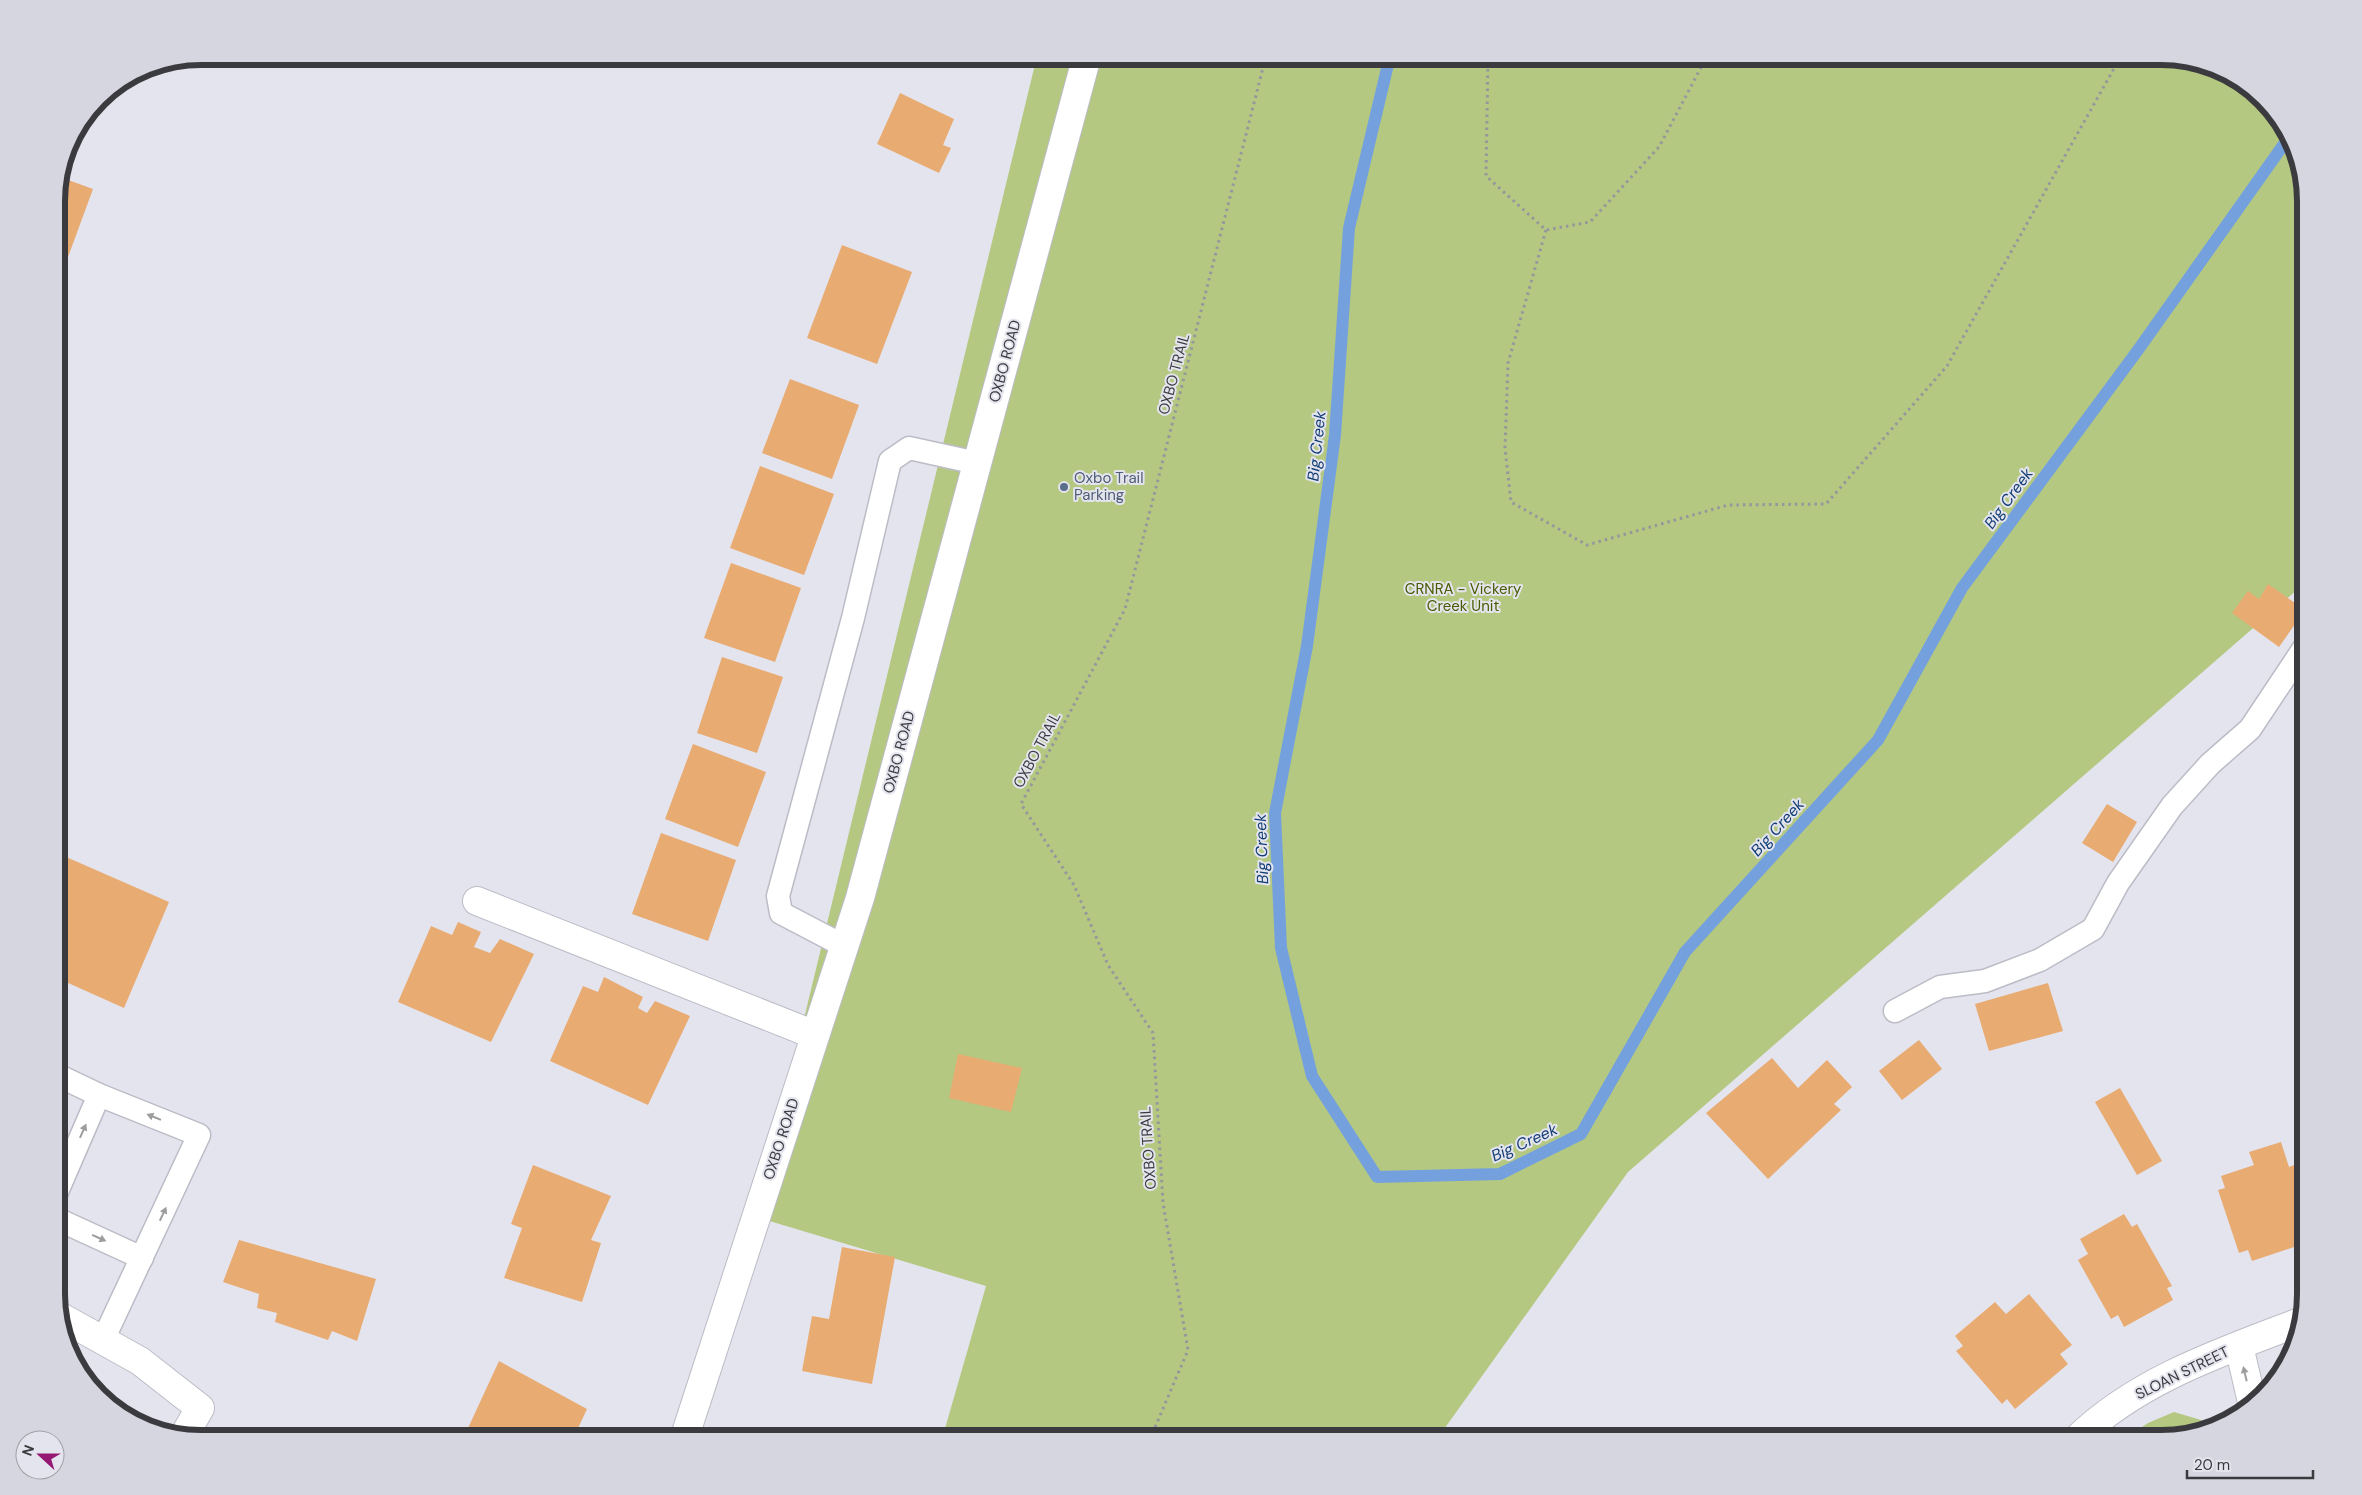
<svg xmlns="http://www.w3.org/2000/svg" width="2362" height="1495" font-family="'DM Sans',sans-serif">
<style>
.green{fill:#b4c881}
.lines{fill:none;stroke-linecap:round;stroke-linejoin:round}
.stream{stroke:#74a1de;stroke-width:12}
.building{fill:#e8ab72}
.service-casing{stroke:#bcbcc7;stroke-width:25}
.minor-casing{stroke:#bcbcc7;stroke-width:30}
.path{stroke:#96969d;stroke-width:3;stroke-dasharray:2.5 4;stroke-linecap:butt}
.service{stroke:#fff;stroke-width:22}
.minor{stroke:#fff;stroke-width:28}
.oneway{fill:#9d9d9f}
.service-dot{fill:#5c6f8a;stroke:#e4e4ee;stroke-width:2}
.labels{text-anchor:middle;stroke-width:4;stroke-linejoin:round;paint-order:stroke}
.street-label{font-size:15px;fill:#3b3b3f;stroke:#e4e4ee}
.service-label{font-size:15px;fill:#4e5e75;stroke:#e4e4ee;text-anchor:start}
.park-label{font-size:15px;fill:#4a5b01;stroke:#e4e4ee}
.water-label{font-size:16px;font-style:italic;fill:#123e75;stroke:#e4e4ee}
.rim{fill:none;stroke:#3b3b3f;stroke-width:6}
</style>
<rect width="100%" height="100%" fill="#e4e4ee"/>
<g class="green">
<path d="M1037,56H2160L2241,81L2286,129L2306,201V582L1628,1172L1437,1439H942L986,1286L756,1217Z"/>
<path d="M2174,1412L2201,1420L2207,1426L2161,1439H2124L2148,1423Z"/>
</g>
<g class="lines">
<path class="stream" d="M1390,56L1349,228L1335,435L1307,646L1275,813L1281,948L1312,1076L1377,1177L1500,1174L1581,1134L1685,952L1878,740L1962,588L2138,350L2289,137"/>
</g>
<g class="building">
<path d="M900,93L954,119L943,145L951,148L939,173L877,144Z"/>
<path d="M60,177L93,189L57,287V192Z"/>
<path d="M842,245L912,272L877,364L807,338Z"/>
<path d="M790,379L859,405L832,479L762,453Z"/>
<path d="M760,466L834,494L804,575L730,548Z"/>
<path d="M731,563L801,588L775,662L704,638Z"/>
<path d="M2268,584L2305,610L2279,647L2232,613L2248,591L2259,599Z"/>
<path d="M57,624L67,629L57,653Z"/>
<path d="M722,657L783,677L757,753L697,733Z"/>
<path d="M693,744L766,772L738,847L665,819Z"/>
<path d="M2107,804L2137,822L2113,862L2082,843Z"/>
<path d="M661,833L736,860L708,941L632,914Z"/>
<path d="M57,853L169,902L124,1008L57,978Z"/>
<path d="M458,922L481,932L474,947L490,953L500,939L534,954L491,1042L398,1002L431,926L452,935Z"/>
<path d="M604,977L643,997L638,1008L647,1013L655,1001L690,1016L648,1105L550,1061L583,986L598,992Z"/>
<path d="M2048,983L2063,1031L1989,1051L1975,1004Z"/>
<path d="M1919,1040L1942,1069L1902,1100L1879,1071Z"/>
<path d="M958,1054L1022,1068L1011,1112L949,1098Z"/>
<path d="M1772,1058L1798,1088L1827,1060L1852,1087L1834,1104L1841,1110L1768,1179L1706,1113Z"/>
<path d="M2120,1088L2162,1161L2137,1175L2095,1102Z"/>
<path d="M2281,1142L2289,1167L2294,1165L2306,1202L2305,1238L2303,1244L2252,1261L2248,1250L2239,1253L2218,1190L2225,1188L2221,1176L2254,1165L2249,1152Z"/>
<path d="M533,1165L611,1196L591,1240L601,1243L582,1302L504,1278L522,1228L511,1224Z"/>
<path d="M2124,1214L2132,1227L2137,1224L2172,1286L2167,1288L2173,1300L2124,1327L2118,1315L2111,1319L2078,1260L2088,1254L2080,1239Z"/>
<path d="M239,1240L376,1279L357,1341L332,1331L328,1340L275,1322L277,1313L257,1308L259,1294L223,1282Z"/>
<path d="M842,1247L895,1257L872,1384L802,1371L812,1316L829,1319Z"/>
<path d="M2029,1294L2072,1345L2060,1354L2068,1364L2015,1409L2007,1399L2002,1404L1956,1351L1963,1346L1955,1336L1995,1302L2006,1314Z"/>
<path d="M499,1361L587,1409L573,1439H463Z"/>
</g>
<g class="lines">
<defs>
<g id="service">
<path d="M844,946L781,913L778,896L853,618L890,461L909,448L977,463"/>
<path d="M1895,1011L1940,987L1985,981L2040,960L2093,929L2118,883L2172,806L2210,764L2250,729L2306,645"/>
<path d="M57,1075L99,1095L199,1135L103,1340"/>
<path d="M57,1192L99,1095"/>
<path d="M57,1219L142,1258"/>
</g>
<g id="minor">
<path d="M477,901L815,1035"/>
<path d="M61,1317L140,1361L200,1408L185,1434"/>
<path d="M2239,1346L2252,1402"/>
<path d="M684,1439L860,898L1087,56"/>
<path d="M2077,1439C2136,1381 2221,1352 2297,1323"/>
</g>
</defs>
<use href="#service" class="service-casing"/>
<use href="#minor" class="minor-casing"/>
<g class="path">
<path d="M1488,56L1486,176L1546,230L1590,222L1659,147L1707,56"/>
<path d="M1546,230L1508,363L1505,448L1511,502L1587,545L1728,505L1826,504L1947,366L2121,56"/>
<path d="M1150,1439L1188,1350L1163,1203L1153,1033L1108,965L1074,885L1021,804L1125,609L1266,56"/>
</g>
<use href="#service" class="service"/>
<use href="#minor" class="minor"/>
</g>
<defs><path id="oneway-solid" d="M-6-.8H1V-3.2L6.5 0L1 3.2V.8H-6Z" transform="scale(1.25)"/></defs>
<g class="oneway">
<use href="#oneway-solid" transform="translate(154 1117) rotate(-158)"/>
<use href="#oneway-solid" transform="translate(83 1131) rotate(-66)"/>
<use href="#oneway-solid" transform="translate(163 1214) rotate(-65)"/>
<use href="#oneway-solid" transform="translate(99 1238) rotate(24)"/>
<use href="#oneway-solid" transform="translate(2245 1374) rotate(-103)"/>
</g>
<circle class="service-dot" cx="1064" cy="487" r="5"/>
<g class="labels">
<g class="street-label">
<text transform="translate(1005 361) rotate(-75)" y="5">OXBO ROAD</text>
<text transform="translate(1174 374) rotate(-75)" y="5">OXBO TRAIL</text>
<text transform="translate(1037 750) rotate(-62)" y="5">OXBO TRAIL</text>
<text transform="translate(899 752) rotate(-75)" y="5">OXBO ROAD</text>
<text transform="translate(781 1139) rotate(-72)" y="5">OXBO ROAD</text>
<text transform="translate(1148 1148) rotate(-94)" y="5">OXBO TRAIL</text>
<text transform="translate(2182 1373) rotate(-26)" y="5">SLOAN STREET</text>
</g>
<g class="service-label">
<text x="1074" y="483">Oxbo Trail<tspan x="1074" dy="17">Parking</tspan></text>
</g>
<g class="park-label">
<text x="1463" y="594">CRNRA - Vickery<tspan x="1463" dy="17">Creek Unit</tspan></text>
</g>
<g class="water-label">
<text transform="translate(1316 446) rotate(-84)" y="6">Big Creek</text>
<text transform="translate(2008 498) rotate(-54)" y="6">Big Creek</text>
<text transform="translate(1777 827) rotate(-48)" y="6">Big Creek</text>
<text transform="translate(1261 849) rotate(-92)" y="6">Big Creek</text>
<text transform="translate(1524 1142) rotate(-24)" y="6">Big Creek</text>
</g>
</g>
<path d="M0 0H2362V1495H0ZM201 65H2161A136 136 0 0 1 2297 201V1294A136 136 0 0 1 2161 1430H201A136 136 0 0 1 65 1294V201A136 136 0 0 1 201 65Z" fill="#d6d6e0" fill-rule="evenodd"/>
<path class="rim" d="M201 65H2161A136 136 0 0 1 2297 201V1294A136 136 0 0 1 2161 1430H201A136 136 0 0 1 65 1294V201A136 136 0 0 1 201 65Z"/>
<g transform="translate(40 1455) rotate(291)"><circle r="24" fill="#e4e4ee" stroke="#a0a0a8"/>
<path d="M0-4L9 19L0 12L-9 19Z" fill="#951872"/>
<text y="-8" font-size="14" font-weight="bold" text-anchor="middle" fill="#3b3b3f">N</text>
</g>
<path d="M2187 1470v8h126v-8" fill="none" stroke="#3b3b3f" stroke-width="2.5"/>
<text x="2194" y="1470" font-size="15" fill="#3b3b3f" stroke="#e4e4ee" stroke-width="4" paint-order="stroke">20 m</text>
</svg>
